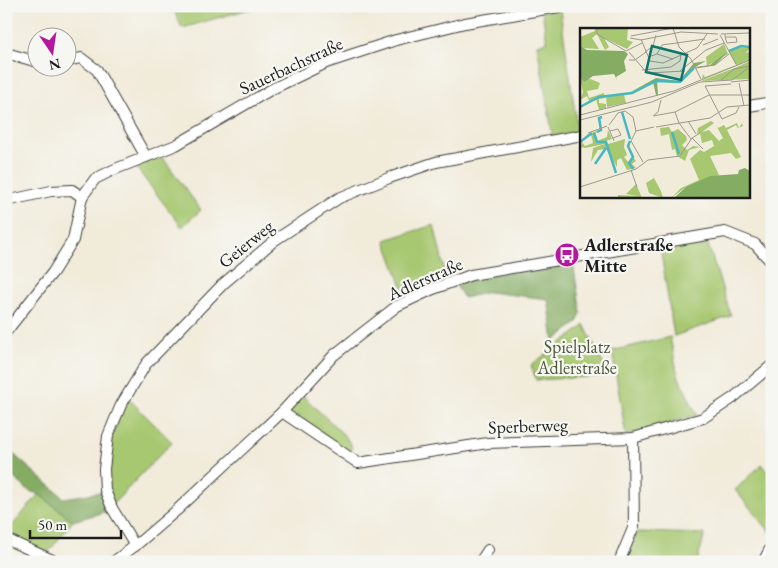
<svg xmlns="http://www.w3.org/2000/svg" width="778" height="568" font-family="'EB Garamond',serif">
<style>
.green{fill:#a7c871;stroke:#627246}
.forest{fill:#85ac63;stroke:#506440}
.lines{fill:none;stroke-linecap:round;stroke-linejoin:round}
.street-casing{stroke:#3c3b38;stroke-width:12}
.street{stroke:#fff;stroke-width:10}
.labels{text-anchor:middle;stroke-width:4.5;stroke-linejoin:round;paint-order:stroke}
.street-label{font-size:18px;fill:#1c1c1c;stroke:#f6f6f2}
.poi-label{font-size:18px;font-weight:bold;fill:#1c1c1c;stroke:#f6f6f2;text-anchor:start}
.park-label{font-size:18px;fill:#4d583a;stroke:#f6f6f2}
.inset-river{fill:none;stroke:#48b7bf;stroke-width:2.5}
.inset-road{fill:none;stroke:#9c988e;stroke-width:1}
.view{fill:#0f766e;fill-opacity:0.15;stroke:#0f766e;stroke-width:2.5}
.inset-edge{fill:none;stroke:#1c1c1c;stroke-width:2.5}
</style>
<rect width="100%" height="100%" fill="#f6f6f2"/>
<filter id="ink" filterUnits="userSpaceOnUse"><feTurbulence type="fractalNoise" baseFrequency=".02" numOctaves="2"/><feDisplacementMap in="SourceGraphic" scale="10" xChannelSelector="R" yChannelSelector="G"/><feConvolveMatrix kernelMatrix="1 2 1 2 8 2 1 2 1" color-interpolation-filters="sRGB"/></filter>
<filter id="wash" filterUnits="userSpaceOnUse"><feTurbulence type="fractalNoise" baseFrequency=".0096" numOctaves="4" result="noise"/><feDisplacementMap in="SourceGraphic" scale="20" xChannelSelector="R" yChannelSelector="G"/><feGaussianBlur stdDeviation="1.12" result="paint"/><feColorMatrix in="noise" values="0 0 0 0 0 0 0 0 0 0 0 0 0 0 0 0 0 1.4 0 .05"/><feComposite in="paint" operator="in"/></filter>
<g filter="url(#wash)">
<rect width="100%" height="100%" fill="#f1ebda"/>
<g class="green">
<path d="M172,6H260L182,28Z"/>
<path d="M560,10L578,132L553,137L537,44L547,42L542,11Z"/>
<path d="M160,154L201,210L182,227L134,165Z"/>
<path d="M434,225L447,281L406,297L385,240Z"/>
<path d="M706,238L731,316L674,336L660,247Z"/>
<path d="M584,324L606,370L604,376L536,380L531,365L583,327Z"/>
<path d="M670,337L678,376L697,415L626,436L612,351Z"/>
<path d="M300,393L346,437L352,447L348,454L285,412Z"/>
<path d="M128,398L172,442L114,503C112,499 109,494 108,489C100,457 116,426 128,398Z"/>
<path d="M762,464L772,477V534L735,490Z"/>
<path d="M39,494L73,521L47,554L6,533Z"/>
<path d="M638,532L705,534L697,562H623Z"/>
</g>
<g class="forest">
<path d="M573,262L581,313L577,323L554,341L548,299L489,292L464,298L455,284L472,278Z"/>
<path d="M12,453L64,498L101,492L108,511L73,521L39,494L29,491L6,471V458Z"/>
</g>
</g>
<g filter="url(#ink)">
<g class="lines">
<defs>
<g id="street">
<path d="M6,53L38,62"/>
<path d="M68,61L81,58L97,70L146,157"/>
<path d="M749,106L772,102"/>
<path d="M6,201L51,191L72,190L82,197"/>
<path d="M6,332L53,272L73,240L82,197L95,179L113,170L176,145L272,89L326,63L396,40L465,23L564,6"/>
<path d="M282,412L358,463L488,443L633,438L703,418L733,398L772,365"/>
<path d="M6,539L57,562"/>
<path d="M135,546L112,508L105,490L104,469L108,436L121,405L146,364L223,284L275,240L339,198L389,178L436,162L582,135"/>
<path d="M113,562L135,546L177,510L282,412L334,355L397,306L433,289L471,275L725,232L755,244L772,263"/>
<path d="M480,562L488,550"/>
<path d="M619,562L634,526L633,438"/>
<path d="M763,562L772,545"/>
</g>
</defs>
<use href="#street" class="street-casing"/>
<use href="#street" class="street"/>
</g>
</g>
<defs>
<symbol id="bus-disc" viewBox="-11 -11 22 22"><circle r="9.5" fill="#b5179e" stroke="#f6f6f2"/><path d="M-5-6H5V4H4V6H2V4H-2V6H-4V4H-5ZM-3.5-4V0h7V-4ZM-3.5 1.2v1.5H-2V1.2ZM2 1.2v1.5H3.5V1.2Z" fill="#fff"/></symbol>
</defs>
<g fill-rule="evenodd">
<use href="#bus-disc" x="553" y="241" width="28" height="28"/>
</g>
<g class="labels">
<g class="street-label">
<text transform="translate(291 66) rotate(-25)" y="6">Sauerbachstraße</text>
<text transform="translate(246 244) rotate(-39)" y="6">Geierweg</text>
<text transform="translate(425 279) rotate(-24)" y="6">Adlerstraße</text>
<text transform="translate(528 426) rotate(-2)" y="6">Sperberweg</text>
</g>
<g class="poi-label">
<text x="584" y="251">Adlerstraße<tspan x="584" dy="21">Mitte</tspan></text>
</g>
<g class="park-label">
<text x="577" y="353">Spielplatz<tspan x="577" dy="21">Adlerstraße</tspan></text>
</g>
</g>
<g transform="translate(580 28)">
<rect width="170" height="170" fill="#f1ebda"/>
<path d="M14,0H48L47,12L53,14L47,21L24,10L29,19L25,22L17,6L12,10L19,21L1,20L0,9L15,3ZM144,16L148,26L127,38L126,29ZM159,19L170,20L166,25L170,24V32L125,50L122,51L123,46L125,49L156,37L149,24ZM170,33V51L121,53L157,39ZM0,50L4,54L8,50L20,55L18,61L7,63L9,70L24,65L25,70L19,71V75L26,76V80L19,82L16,71L0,80L9,73L7,68L0,72L3,64ZM44,67L46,75L27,79L26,68ZM131,93L134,95L122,104L129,102L139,113L143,110L136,97L138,100L144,97L146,100L157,95L159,100L162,95L163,98L158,100L156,97L147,102L161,129L156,131L151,125L130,128L139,147L106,159L91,170L101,160L119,152L110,131L120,122L124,124L134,118L132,112L122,115L120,105L117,106L118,100ZM89,99L92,104L98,101L106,108L107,112L102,117L107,122L113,118L120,119L109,122L105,133L97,128L95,121L92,122L89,106L81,108L80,100ZM22,101L14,106L17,113L27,109L28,102L32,111L26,113L28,116L45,111L44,119L47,127L44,129L49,135L53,129L56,133L52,136L56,140L47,142L41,130L37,132V139L26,121L18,122L11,134L13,120L25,116L5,120L1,119L2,114L5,118L13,115L11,107H6ZM74,150L81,163L83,170L69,165L66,155ZM56,156L62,170H38V167L57,168L46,166Z" fill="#a7c871"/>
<path d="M0,18L7,22L44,23L48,26L44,33L46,43L36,49L37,52L34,46L13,48L4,54L0,50ZM147,24L143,29L135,37L114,40L104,51L97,55L77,53L78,67H76L73,54L47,66L76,50L99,53L114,35L126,33L115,39L130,37ZM165,140L170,143V170H94L106,159L130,148L158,146L159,142Z" fill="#85ac63"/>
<path class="inset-river" d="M149,23L161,18L170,19M0,79L19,69L52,65L76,53L100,54L114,40M42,84L50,111M17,104L21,102L19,90L22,89M92,104L99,126M14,105L17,114H26L36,145M50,113L48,118L53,129L49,135L53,141M0,114L12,105M15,136L26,120"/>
<path class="inset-road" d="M17,0V6L46,23L62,15M93,0L99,19L111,31L121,51M141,6L170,5M145,6V8L146,12L147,15L157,14L156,9H146M140,7L156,36M51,8L93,0M50,10L61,12L101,4L138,6M61,11L70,33L83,35L117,20L127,6M123,17L138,11M49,24L67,45L105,43M65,24L73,18L76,7M77,26L82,17L125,11M68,29L77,26L93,31M49,32H55L66,24M116,40L135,37L149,26M62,42L91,39L100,33L101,26M100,43L126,22L144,15M141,52L154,41L170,38M151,54L170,52M159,55L164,78M151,56L125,58L142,91L156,85L159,79M148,67H170M95,84L99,95L111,111M0,87L94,63L170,32M74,87L78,84L81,72M73,88L95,84L129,67H148M0,92L72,74L120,54L152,52L168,40M108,93L116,106M29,97L38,85L45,83L53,89L56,103M28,99L34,113M76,99L130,90L147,79L170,77M30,103L38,101L41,107L33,110M56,103L51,113L63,134M56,103L74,99M8,105L27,98M112,110L123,121M51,142L57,159M0,159L56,141L68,132L100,128L112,110L120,105"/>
<path class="view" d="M72,18L107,27L101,52L66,44Z"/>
<rect width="170" height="170" class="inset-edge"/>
</g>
<rect width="778" height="568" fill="none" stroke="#f6f6f2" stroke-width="25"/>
<g transform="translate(52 52) rotate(167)"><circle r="24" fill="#f6f6f2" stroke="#9f9f9c"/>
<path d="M0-4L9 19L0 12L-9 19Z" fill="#b5179e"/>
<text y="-8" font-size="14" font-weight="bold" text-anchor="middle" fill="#1c1c1c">N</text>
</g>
<path d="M30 530v8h91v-8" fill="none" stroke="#1c1c1c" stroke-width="2.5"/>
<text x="38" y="530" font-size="15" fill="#1c1c1c" stroke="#f6f6f2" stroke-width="4" paint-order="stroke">50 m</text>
</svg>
